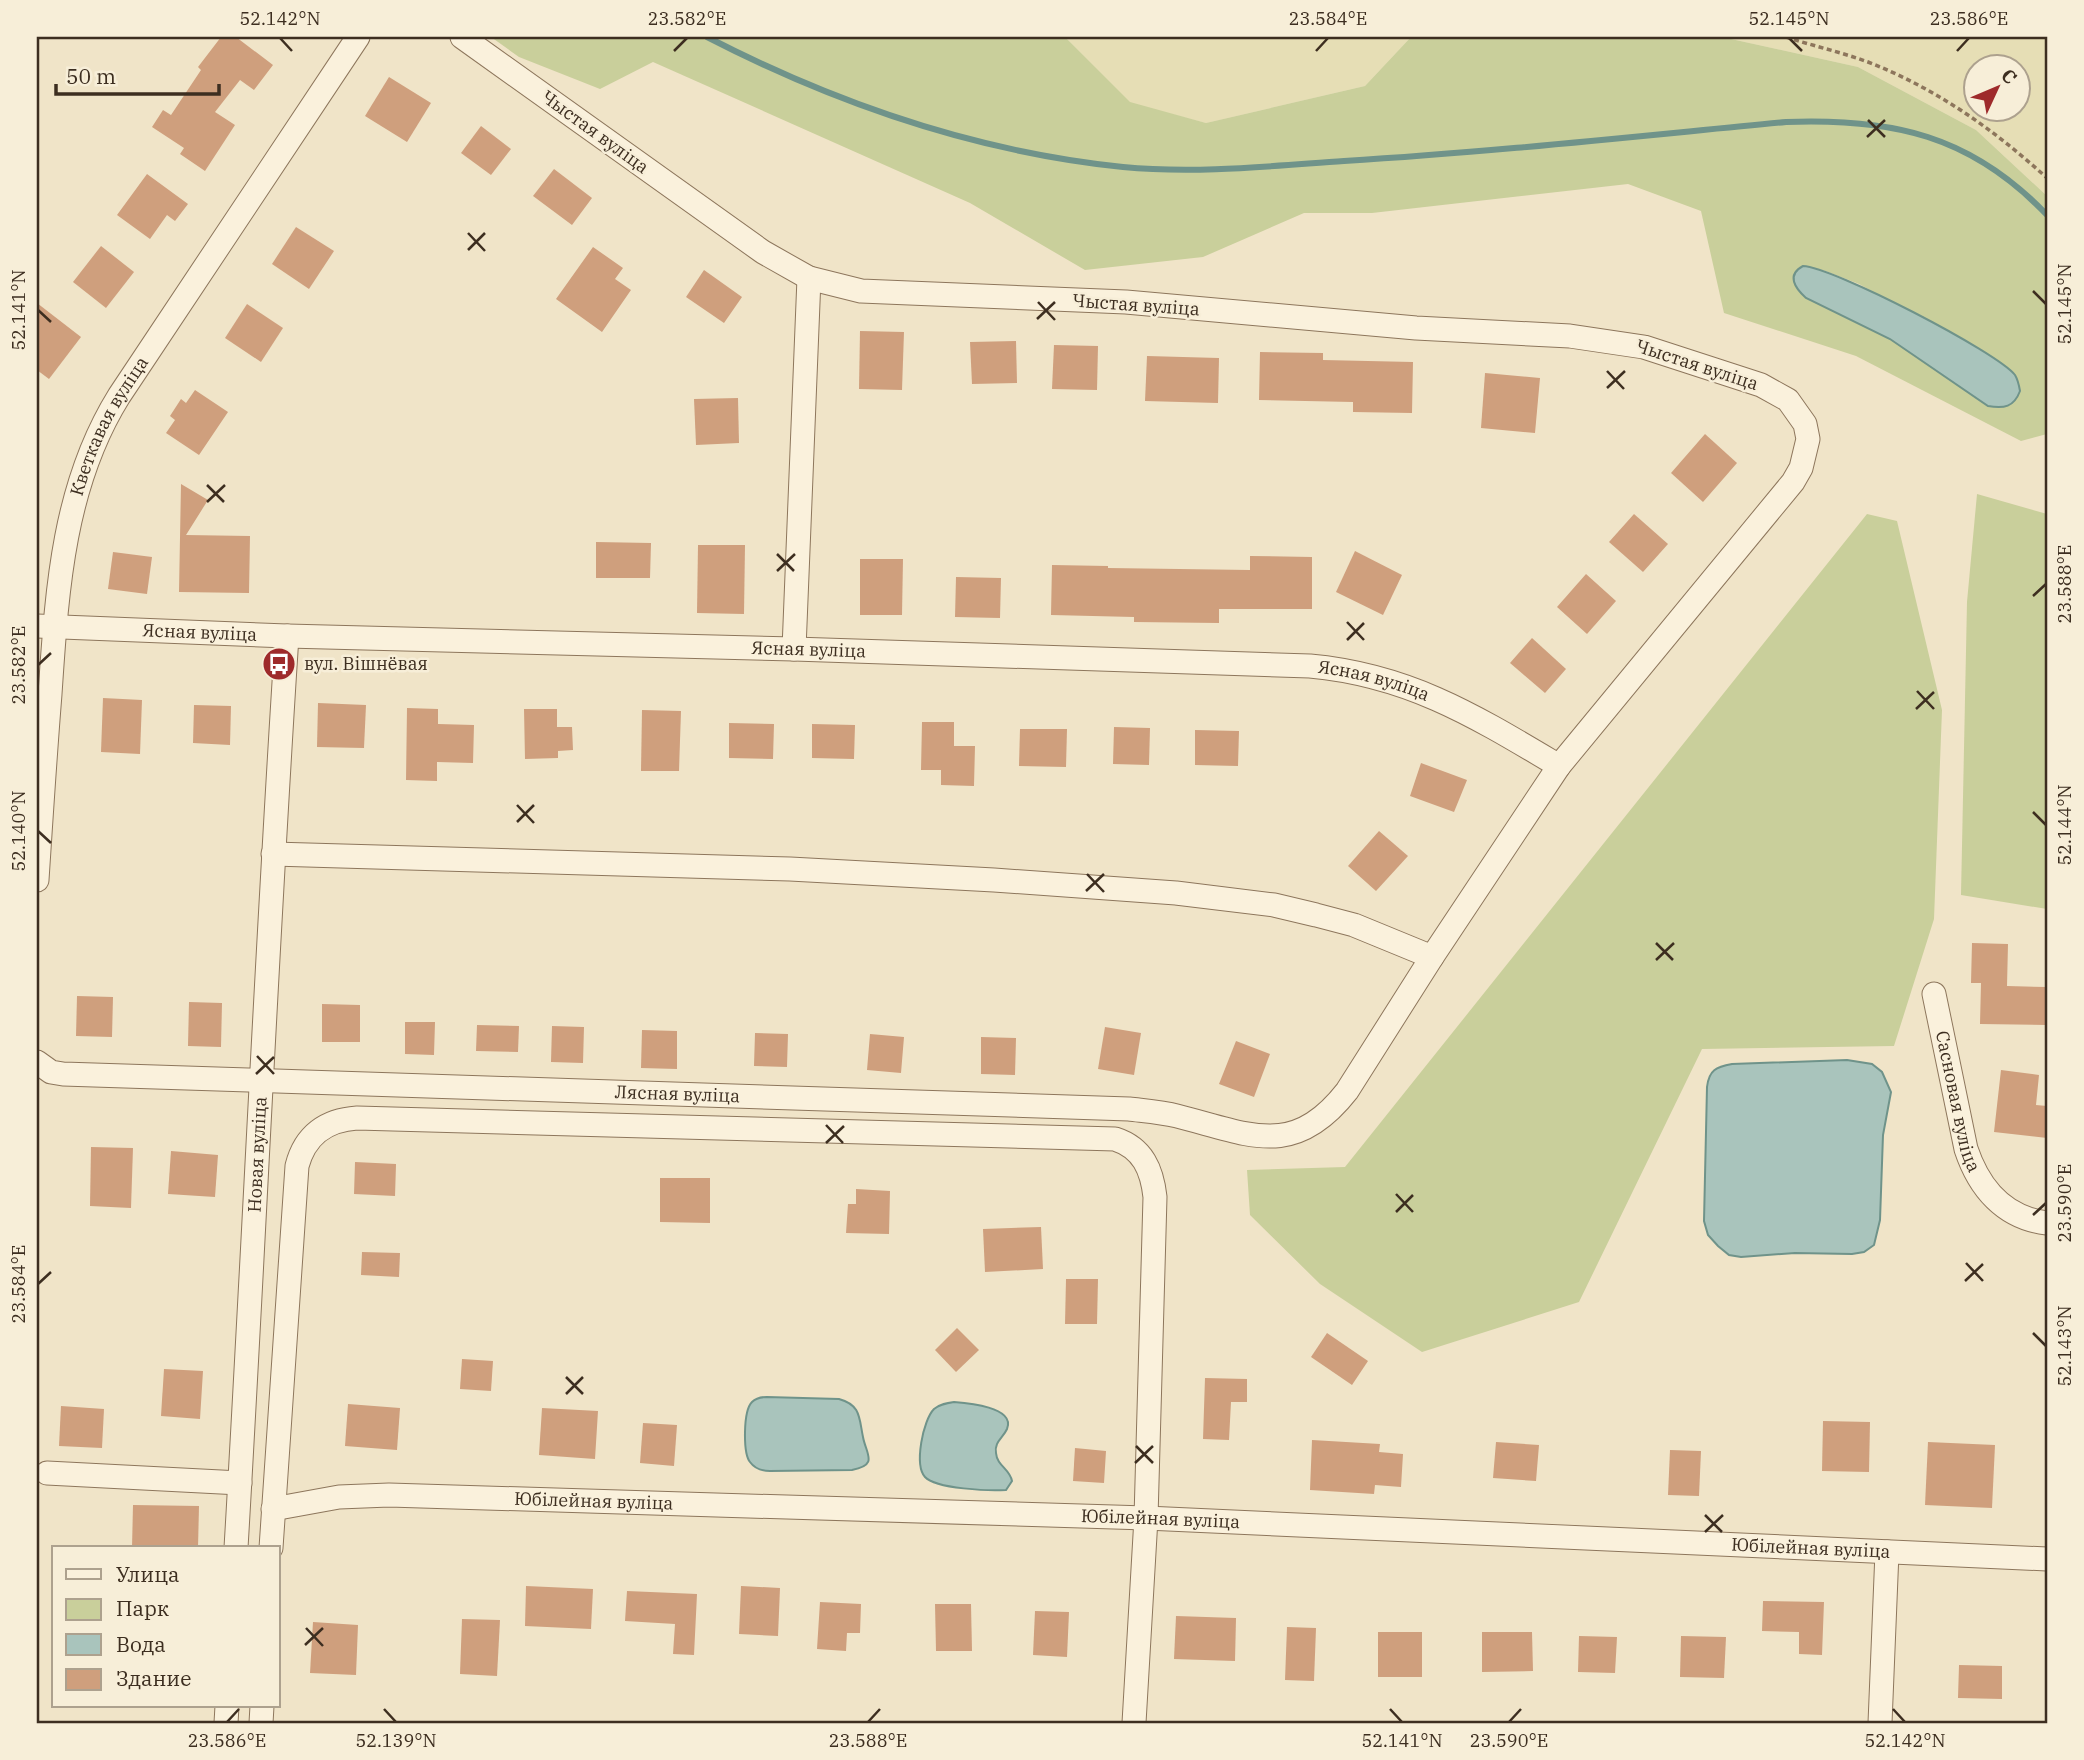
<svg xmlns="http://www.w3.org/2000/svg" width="2084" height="1760" font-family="'IBM Plex Serif',serif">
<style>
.farmland{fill:#e6deb5;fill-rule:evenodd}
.green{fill:#c9cf9b;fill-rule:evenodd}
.water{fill:#a9c4bc;stroke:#6f938a;stroke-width:2}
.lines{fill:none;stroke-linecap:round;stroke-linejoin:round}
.stream{stroke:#6f938a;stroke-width:6}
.building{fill:#cf9f7d}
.minor-casing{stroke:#8d765c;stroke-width:25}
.path{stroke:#8d765c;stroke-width:3.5;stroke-dasharray:5 3.5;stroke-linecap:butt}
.minor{stroke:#faf1dc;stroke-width:23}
.ticks{fill:none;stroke:#3d2e20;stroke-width:2.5}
.labels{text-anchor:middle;stroke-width:5;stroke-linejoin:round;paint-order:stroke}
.street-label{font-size:18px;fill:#3d2e20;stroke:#f7eed8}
.poi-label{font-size:18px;fill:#3d2e20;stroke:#f7eed8;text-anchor:start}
.neatline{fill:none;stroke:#3d2e20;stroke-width:2.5}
.ticks-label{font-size:18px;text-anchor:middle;fill:#3d2e20}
</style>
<rect width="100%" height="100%" fill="#f0e4c8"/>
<g class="farmland">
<path d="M1065,37H1411L1365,86L1206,123L1130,103Z"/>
<path d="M1722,37H2047V196L1976,130L1858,67ZM1976,66H2018V108H1976Z"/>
</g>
<g class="green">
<path d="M491,37H1065L1130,102L1206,123L1365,86L1411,37H1722L1858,67L1976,130L2047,196V434L2021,441L1856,356L1724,313L1701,211L1628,184L1372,213H1304L1203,257L1085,270L970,203L653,62L600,89L519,57ZM1823,270L1859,284L1979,350L1988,406L1890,339L1806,298Z"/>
<path d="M1977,494L2047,514V909L1961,895L1967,602Z"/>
<path d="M1867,514L1897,521L1942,710L1934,919L1894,1046L1702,1049L1579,1302L1422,1352L1320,1284L1250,1215L1247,1170L1345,1167Z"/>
</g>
<g class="water">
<path d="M1803,266C1833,267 1997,352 2015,375C2018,380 2019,385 2020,391C2014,407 2004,409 1988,406L1890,339L1806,298C1795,288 1786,275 1803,266Z"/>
<path d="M1847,1060L1872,1064L1882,1072L1891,1092L1883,1135L1880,1220L1874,1245L1864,1252L1852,1254L1795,1253L1741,1257L1729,1255L1718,1246L1708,1235L1704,1221L1707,1087C1709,1070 1716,1067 1732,1064Z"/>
<path d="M767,1397L839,1399C861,1405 859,1418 863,1437C866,1454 879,1465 852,1470L770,1471C762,1471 755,1469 750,1462C743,1453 743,1411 752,1402C756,1398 762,1397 767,1397Z"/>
<path d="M954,1402C967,1403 1016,1407 1007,1429C1003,1438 994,1442 996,1453C997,1466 1010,1469 1012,1481L1006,1490C990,1491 936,1489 925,1477C914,1465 923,1420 934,1409C940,1404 947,1403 954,1402Z"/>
</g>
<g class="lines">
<path class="stream" d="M707,37C837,104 977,152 1123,167C1196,174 1271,166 1344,161C1492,152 1639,136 1786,122C1892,118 1971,135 2047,215"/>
</g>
<g class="building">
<path d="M221,37H236L273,65L254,90L240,80L215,112L235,125L205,171L180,154L184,148L152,127L163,110L171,115L201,70L198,67Z"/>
<path d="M389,77L431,103L407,142L365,116Z"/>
<path d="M481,126L511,149L491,175L461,153Z"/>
<path d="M554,169L592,198L572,225L533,196Z"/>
<path d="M147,174L188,204L175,221L167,215L150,239L117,215Z"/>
<path d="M296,227L334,251L309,289L272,264Z"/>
<path d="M101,246L134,272L106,308L73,282Z"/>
<path d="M593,247L623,268L615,279L631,290L602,332L556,299Z"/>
<path d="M704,270L742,297L724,323L686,297Z"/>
<path d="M37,303L81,337L49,379L37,370Z"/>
<path d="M247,304L283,328L261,362L225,338Z"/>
<path d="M860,331L904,332L902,390L859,389Z"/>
<path d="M1016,341L1017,383L972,384L970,342Z"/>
<path d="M1054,345L1098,346L1097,390L1052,389Z"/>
<path d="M1260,352L1323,353V360L1413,362L1412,413L1353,412V402L1259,400Z"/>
<path d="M1147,356L1219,358L1218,403L1145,401Z"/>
<path d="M1485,373L1540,378L1535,433L1481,428Z"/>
<path d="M195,390L228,412L199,455L166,433L175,420L170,416L181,399L186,403Z"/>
<path d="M738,398L739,443L696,445L694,399Z"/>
<path d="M1705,434L1737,463L1703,502L1671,473Z"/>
<path d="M181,484L208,500L186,535L250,536L249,593L179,592Z"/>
<path d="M1634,514L1668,544L1643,572L1609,542Z"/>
<path d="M596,542L651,543L650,578H596Z"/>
<path d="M698,545H745L744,614L697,613Z"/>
<path d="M1355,551L1402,575L1383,615L1336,592Z"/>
<path d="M113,552L152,557L147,594L108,589Z"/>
<path d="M1250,556L1312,557V609H1219V623L1134,622V617L1051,615L1052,565L1108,566V568L1250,570Z"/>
<path d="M860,559H903L902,615H860Z"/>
<path d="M1586,574L1616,601L1587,634L1557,607Z"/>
<path d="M956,577L1001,578L1000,618L955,617Z"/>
<path d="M1532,638L1566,669L1545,693L1510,663Z"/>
<path d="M103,698L142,700L140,754L101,752Z"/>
<path d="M318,703L366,705L364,748L317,747Z"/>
<path d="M194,705L231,706L230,745L193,743Z"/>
<path d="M407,708L438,709V724L474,725L473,763L437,762V781L406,780Z"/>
<path d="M524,709H557V727H572L573,750L558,751V758L525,759Z"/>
<path d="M642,710L681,711L679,771H641Z"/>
<path d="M922,722H954V746H975L974,786L941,785V770H921Z"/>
<path d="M729,723L774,724L773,759L729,758Z"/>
<path d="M812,724L855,725L854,759L812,758Z"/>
<path d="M1114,727L1150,728L1149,765L1113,764Z"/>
<path d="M1020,729H1067L1066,767L1019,766Z"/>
<path d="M1195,730L1239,731L1238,766L1195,765Z"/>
<path d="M1421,763L1467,780L1454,812L1410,796Z"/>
<path d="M1379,831L1408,856L1376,891L1348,866Z"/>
<path d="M1972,943L2008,944L2007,986L2047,987V1025L1980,1024L1981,983H1971Z"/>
<path d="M77,996L113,997L112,1037L76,1036Z"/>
<path d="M189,1002L222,1003L221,1047L188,1046Z"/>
<path d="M322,1004L360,1005V1042H322Z"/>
<path d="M405,1022H435L434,1055L405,1054Z"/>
<path d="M477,1025L519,1026L518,1052L476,1051Z"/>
<path d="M552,1026L584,1027L583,1063L551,1062Z"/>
<path d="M1105,1027L1141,1033L1134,1075L1098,1069Z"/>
<path d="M642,1030L677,1031V1069L641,1068Z"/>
<path d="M755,1033L788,1034L787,1067L754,1066Z"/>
<path d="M870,1034L904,1037L901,1073L867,1070Z"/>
<path d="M981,1037L1016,1038L1015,1075L981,1074Z"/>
<path d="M1236,1041L1270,1054L1254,1097L1219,1084Z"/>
<path d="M2001,1070L2039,1075L2036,1105L2047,1106V1138L1994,1132Z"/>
<path d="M91,1147L133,1148L131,1208L90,1206Z"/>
<path d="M171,1151L218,1155L215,1197L168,1194Z"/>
<path d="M355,1162L396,1164L395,1196L354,1194Z"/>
<path d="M660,1178H710V1223L660,1222Z"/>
<path d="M856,1189L890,1191L889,1234L846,1233L848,1204H856Z"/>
<path d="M1041,1227L1043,1269L985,1272L983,1229Z"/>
<path d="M362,1252L400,1253L399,1277L361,1275Z"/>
<path d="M1066,1279H1098L1097,1324H1065Z"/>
<path d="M957,1328L979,1350L956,1372L935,1350Z"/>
<path d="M1327,1333L1368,1361L1352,1385L1311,1357Z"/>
<path d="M462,1359L493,1361L491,1391L460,1389Z"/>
<path d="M164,1369L203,1371L200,1419L161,1416Z"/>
<path d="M1205,1378L1247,1379V1402H1231L1229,1440L1203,1439Z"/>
<path d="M348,1404L400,1408L397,1450L345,1446Z"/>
<path d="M61,1406L104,1409L102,1448L59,1446Z"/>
<path d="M542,1408L598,1411L595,1459L539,1455Z"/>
<path d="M1823,1421L1870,1422L1869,1472L1822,1471Z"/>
<path d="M643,1423L677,1425L674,1466L640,1463Z"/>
<path d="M1312,1440L1380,1444L1379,1452L1403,1454L1401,1487L1375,1485L1374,1494L1310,1490Z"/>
<path d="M1496,1442L1539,1445L1536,1481L1493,1478Z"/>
<path d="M1928,1442L1995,1445L1992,1508L1925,1505Z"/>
<path d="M1075,1448L1106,1451L1104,1483L1073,1481Z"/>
<path d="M1670,1450L1701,1451L1699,1496L1668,1495Z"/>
<path d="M133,1505L199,1506L198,1548H132Z"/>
<path d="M526,1586L593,1589L591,1629L525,1626Z"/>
<path d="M741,1586L780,1588L778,1636L739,1634Z"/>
<path d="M627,1591L697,1594L694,1655L673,1654L675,1624L625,1621Z"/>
<path d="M1763,1601L1824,1602L1822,1655L1799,1654V1632L1762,1631Z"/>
<path d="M820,1602L861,1604L860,1633H847L846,1651L817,1649Z"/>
<path d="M935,1604H971L972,1651H936Z"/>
<path d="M1035,1611L1069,1612L1067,1657L1033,1655Z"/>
<path d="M1176,1616L1236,1618L1235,1661L1174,1659Z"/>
<path d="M462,1619L500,1620L497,1676L460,1674Z"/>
<path d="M313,1622L358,1625L356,1675L310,1673Z"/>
<path d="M1287,1627L1316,1628L1314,1681L1285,1680Z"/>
<rect x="1378" y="1632" width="44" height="45"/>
<path d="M1482,1632H1532L1533,1671L1482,1672Z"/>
<path d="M1579,1636L1617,1637L1615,1673L1578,1672Z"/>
<path d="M1681,1636L1726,1637L1724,1678L1680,1677Z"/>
<path d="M1959,1665L2002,1666V1699L1958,1698Z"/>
</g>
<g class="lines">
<defs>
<g id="minor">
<path id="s1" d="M37,626L287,636L794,649L1310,666C1409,675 1475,716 1559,766"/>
<path d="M794,649L809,278"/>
<path d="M273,854L790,869L994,880L1176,893L1274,905L1316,915L1354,925L1432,957"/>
<path id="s2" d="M37,880C41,818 45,756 50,694C57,590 63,486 119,396L358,37"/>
<path id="s3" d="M1934,994L1966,1149C1979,1188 2004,1218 2047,1223"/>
<path id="s4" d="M37,1062L51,1072L63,1074L1129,1109C1146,1111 1162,1112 1177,1116C1249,1134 1293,1160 1347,1091L1432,957L1559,766L1793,482L1801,468L1808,439L1805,424L1788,400L1761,385L1644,347L1570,336L1416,328L1126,302L861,291L809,278L763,252L462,37"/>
<path d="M47,1473L240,1483"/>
<path id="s5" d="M273,1509L339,1497L389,1495L1146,1518L2047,1559"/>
<path id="s6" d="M236,1548C254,1244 267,940 287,636"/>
<path d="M271,1548L297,1166C305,1135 326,1120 357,1118L1115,1139C1143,1148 1152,1170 1155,1197L1146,1518L1134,1723"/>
<path d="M226,1723L227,1706"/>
<path d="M261,1723L262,1706"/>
<path d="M1880,1723L1887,1552"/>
</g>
</defs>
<use href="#minor" class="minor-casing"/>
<path class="path" d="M1786,37C1813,46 1841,52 1868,62C1937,89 1993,129 2047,178"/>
<use href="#minor" class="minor"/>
</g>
<path class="ticks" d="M280,38L292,51M1789,38L1802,51M674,51L687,38M1316,51L1328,38M1957,51L1969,38M1868,120L1885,137M1867,137L1885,120M468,233L485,251M468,250L485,233M2033,291L2046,304M1038,302L1055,320M38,310L51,322M1037,319L1055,302M1607,371L1624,389M1607,388L1625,371M207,485L224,502M207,502L225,485M777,554L794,571M777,571L795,554M2033,596L2046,584M1347,622L1364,640M1347,640L1364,623M38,665L51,653M1917,691L1934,709M1916,709L1934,692M517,805L534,823M2033,812L2046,825M517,822L534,805M38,831L51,843M1087,874L1104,892M1086,891L1104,874M1656,943L1673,960M1656,960L1674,943M257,1056L274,1074M256,1074L274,1057M826,1125L843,1143M826,1143L844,1126M1396,1194L1413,1212M1396,1212L1413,1195M2033,1215L2046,1203M1966,1263L1983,1281M1965,1281L1983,1264M38,1284L51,1272M2033,1333L2046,1346M566,1377L583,1394M566,1394L583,1377M1136,1446L1153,1463M1135,1463L1153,1446M1705,1515L1722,1532M1705,1532L1723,1515M306,1628L323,1646M305,1645L323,1628M384,1709L396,1722M1390,1709L1402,1722M1893,1709L1905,1722M227,1722L239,1709M868,1722L880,1709M1509,1722L1521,1709"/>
<defs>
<symbol id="bus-disc" viewBox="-11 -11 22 22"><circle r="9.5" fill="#9e2a2b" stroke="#f7eed8"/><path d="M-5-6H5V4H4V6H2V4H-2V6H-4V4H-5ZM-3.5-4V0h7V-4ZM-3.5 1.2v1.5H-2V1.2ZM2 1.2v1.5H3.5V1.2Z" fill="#fff"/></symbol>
</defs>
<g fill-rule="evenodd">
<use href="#bus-disc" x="260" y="645" width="38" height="38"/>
</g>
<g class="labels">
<g class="street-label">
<text transform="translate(595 132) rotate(36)" y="6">Чыстая вуліца</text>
<text transform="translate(1136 305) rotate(4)" y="6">Чыстая вуліца</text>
<text transform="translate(1697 365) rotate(18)" y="6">Чыстая вуліца</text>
<text dy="6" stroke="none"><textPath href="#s2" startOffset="464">Кветкавая вуліца</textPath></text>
<text dy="6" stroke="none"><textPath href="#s1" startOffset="163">Ясная вуліца</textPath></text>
<text dy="6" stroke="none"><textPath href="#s1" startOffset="772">Ясная вуліца</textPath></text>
<text dy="6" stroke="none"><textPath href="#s1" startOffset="1339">Ясная вуліца</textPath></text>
<text dy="6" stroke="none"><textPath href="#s4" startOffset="644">Лясная вуліца</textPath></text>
<text dy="6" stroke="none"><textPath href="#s3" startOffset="110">Сасновая вуліца</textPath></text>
<text dy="6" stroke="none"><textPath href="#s6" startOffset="394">Новая вуліца</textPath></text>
<text dy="6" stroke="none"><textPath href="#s5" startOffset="322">Юбілейная вуліца</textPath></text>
<text dy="6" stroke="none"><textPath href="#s5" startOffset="889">Юбілейная вуліца</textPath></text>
<text dy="6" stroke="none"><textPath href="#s5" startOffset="1540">Юбілейная вуліца</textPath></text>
</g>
<g class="poi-label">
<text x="304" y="670">вул. Вішнёвая</text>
</g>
</g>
<rect width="2084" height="1760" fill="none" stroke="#f7eed8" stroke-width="77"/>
<rect x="52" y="1546" width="228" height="161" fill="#f7eed8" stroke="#ada18e" stroke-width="2"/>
<rect x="66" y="1569" width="35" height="10" fill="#faf1dc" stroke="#ada18e" stroke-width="2"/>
<text x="116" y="1582" font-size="21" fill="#3d2e20">Улица</text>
<rect x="66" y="1599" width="35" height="21" fill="#c9cf9b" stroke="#ada18e" stroke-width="2"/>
<text x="116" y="1616" font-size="21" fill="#3d2e20">Парк</text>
<rect x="66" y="1634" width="35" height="21" fill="#a9c4bc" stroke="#ada18e" stroke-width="2"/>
<text x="116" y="1652" font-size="21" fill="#3d2e20">Вода</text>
<rect x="66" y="1669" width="35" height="21" fill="#cf9f7d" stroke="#ada18e" stroke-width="2"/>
<text x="116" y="1686" font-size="21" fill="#3d2e20">Здание</text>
<g transform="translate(1997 88) rotate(46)"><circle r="33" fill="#f7eed8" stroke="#ada18e" stroke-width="2"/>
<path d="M0-5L12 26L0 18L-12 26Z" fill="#9e2a2b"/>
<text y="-10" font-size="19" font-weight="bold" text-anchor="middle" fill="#3d2e20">С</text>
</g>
<path d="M56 84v10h163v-10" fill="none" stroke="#3d2e20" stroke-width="3.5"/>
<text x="66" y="84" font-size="21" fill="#3d2e20" stroke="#f7eed8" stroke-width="5" paint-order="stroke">50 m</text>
<rect x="38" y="38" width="2008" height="1684" class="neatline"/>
<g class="ticks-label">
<text x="280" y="25">52.142°N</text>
<text x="687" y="25">23.582°E</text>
<text x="1328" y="25">23.584°E</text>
<text x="1789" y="25">52.145°N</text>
<text x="1969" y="25">23.586°E</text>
<text transform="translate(2065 304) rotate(-90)" y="6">52.145°N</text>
<text transform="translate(19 310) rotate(-90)" y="6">52.141°N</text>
<text transform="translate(2065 584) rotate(-90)" y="6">23.588°E</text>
<text transform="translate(19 665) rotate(-90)" y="6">23.582°E</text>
<text transform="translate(2065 825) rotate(-90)" y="6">52.144°N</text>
<text transform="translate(19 831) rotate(-90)" y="6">52.140°N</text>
<text transform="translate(2065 1203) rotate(-90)" y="6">23.590°E</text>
<text transform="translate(19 1284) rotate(-90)" y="6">23.584°E</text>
<text transform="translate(2065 1346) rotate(-90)" y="6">52.143°N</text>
<text x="227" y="1747">23.586°E</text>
<text x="396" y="1747">52.139°N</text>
<text x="868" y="1747">23.588°E</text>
<text x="1402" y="1747">52.141°N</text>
<text x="1509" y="1747">23.590°E</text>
<text x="1905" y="1747">52.142°N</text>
</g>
</svg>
